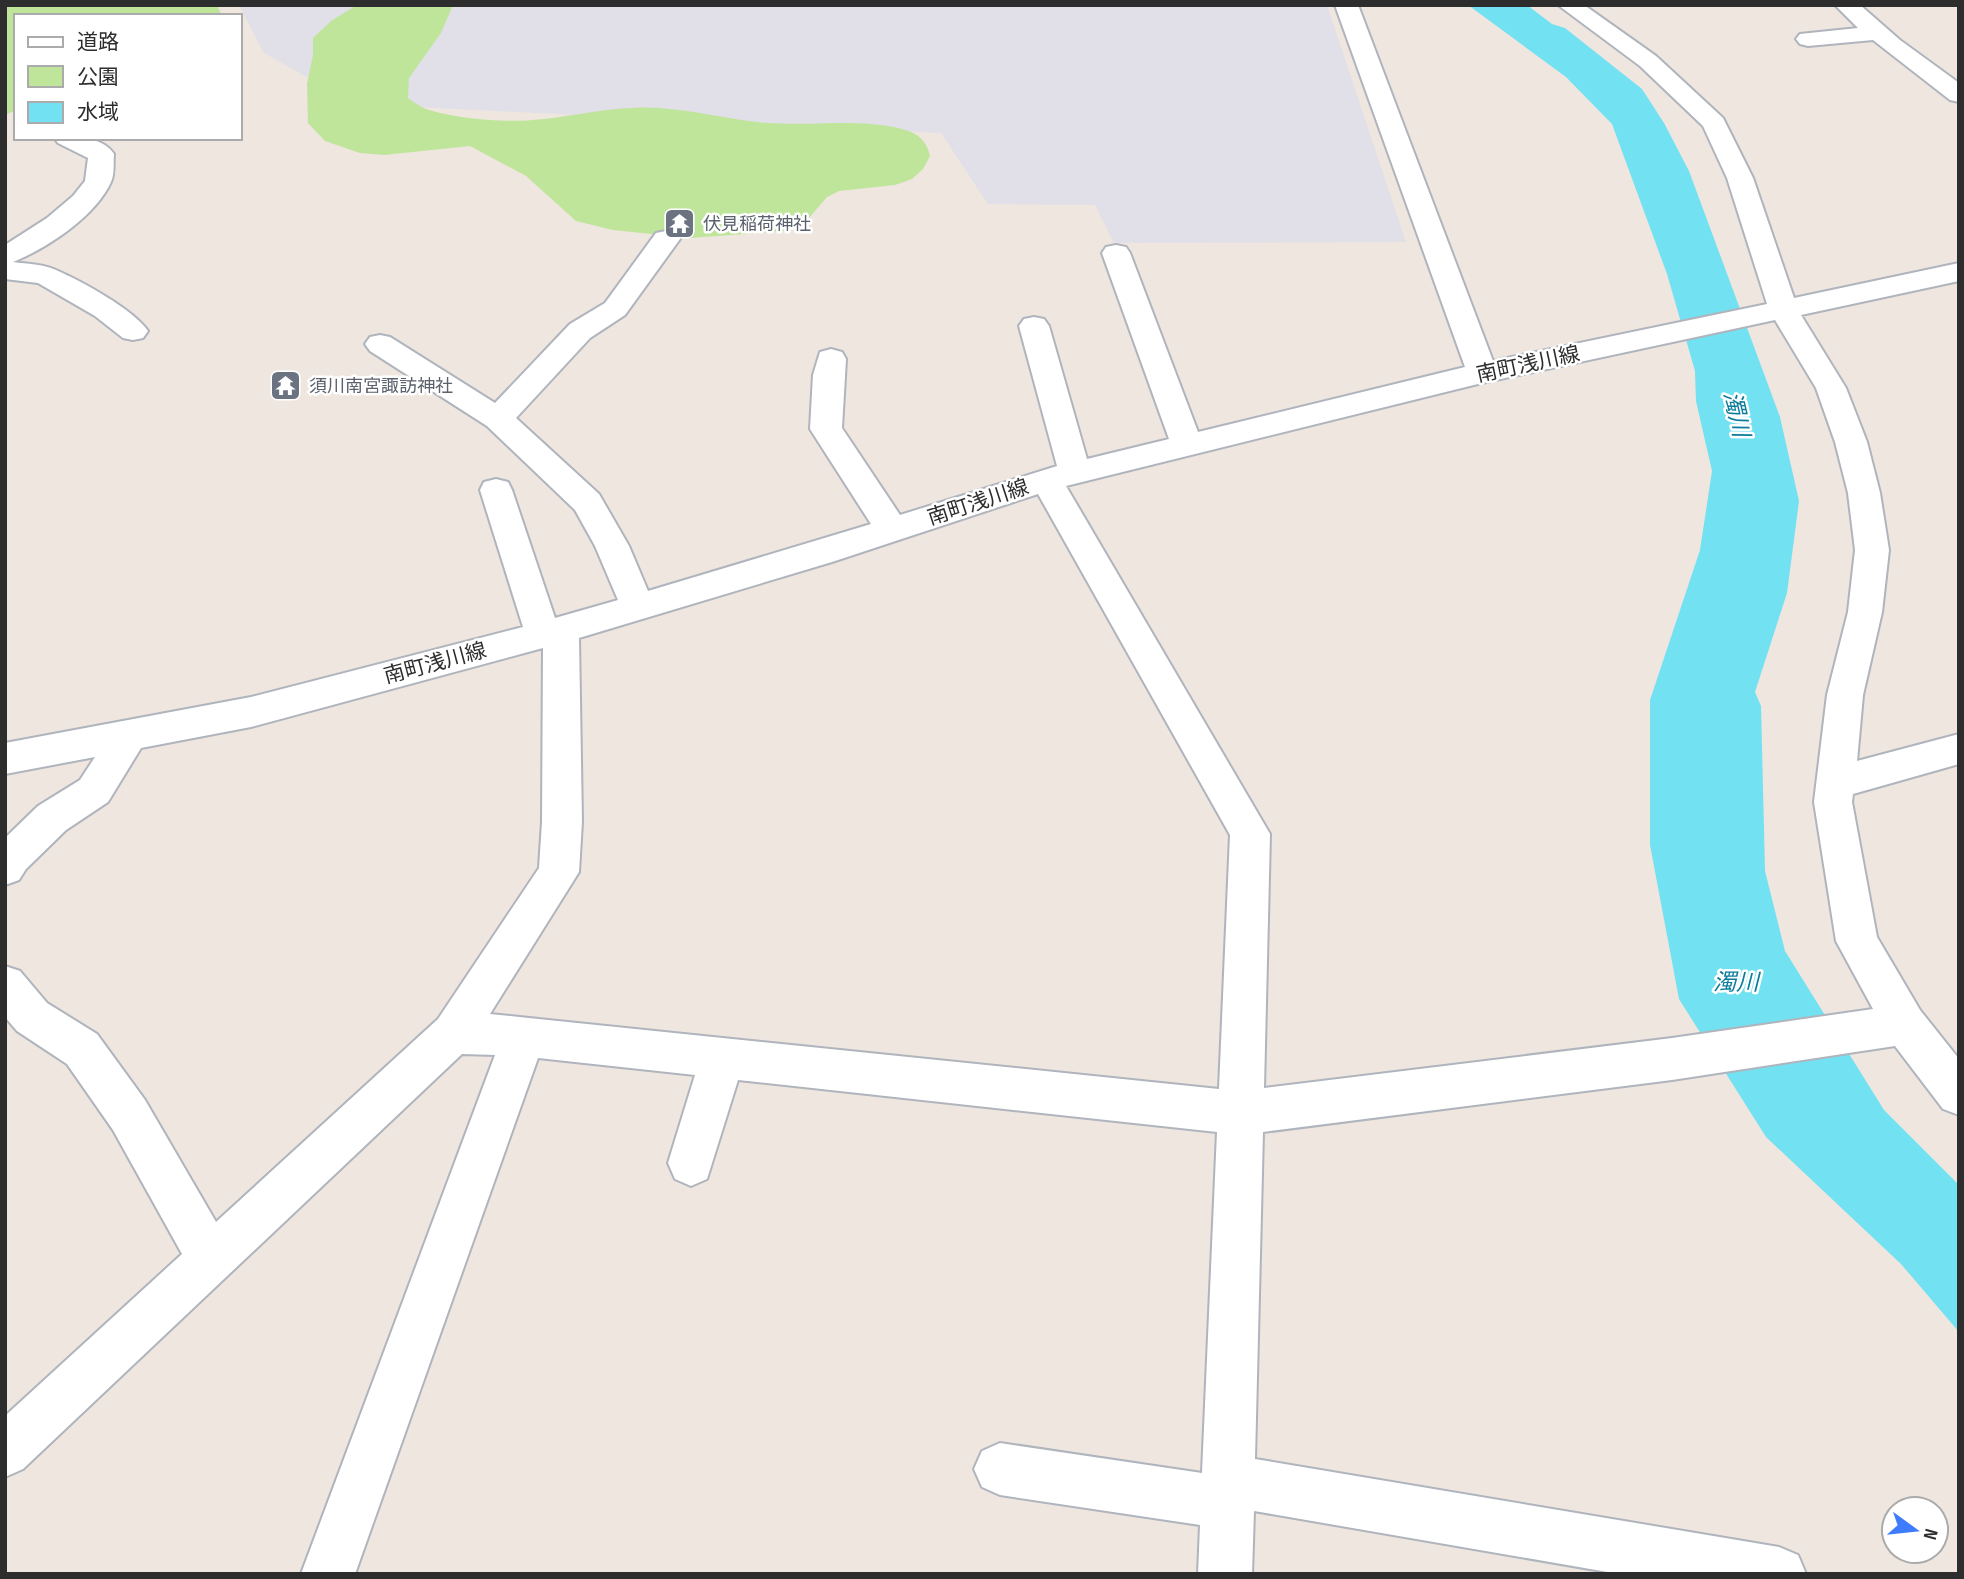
<svg xmlns="http://www.w3.org/2000/svg" width="1964" height="1579" font-family="'Sofia Sans Condensed','Noto Sans JP',sans-serif">
<style>
.industrial{fill:#e1dfe7}
.green{fill:#bfe59b}
.water{fill:#72e1f1}
.lines{fill:none;stroke-linecap:round;stroke-linejoin:round}
.minor-casing{stroke:#afb4bd;stroke-width:4}
.minor{fill:#fff;fill-rule:evenodd}
.labels{text-anchor:middle;stroke-width:5;stroke-linejoin:round;paint-order:stroke}
.far-worship-label{font-size:18px;fill:#5b616d;stroke:#fff;text-anchor:start}
.street-label{font-size:21px;fill:#2d2d2d;stroke:#fff}
.water-label{font-size:23px;font-style:italic;fill:#0c7d9b;stroke:#fff}
</style>
<rect width="100%" height="100%" fill="#eee6df"/>
<path class="industrial" d="M239,5H1327L1406,242L1114,243L1095,205L988,204L941,133L355,104L264,53Z"/>
<g class="green">
<path d="M5,5H217L222,16H16V110L5,115Z"/>
<path d="M357,5H453L441,33L409,78L408,98C414,102 420,107 426,109C453,118 503,123 532,120C565,118 598,109 632,108C678,105 723,120 769,123C812,126 860,118 902,129C918,133 927,141 930,156L923,169L912,179L895,185L839,191L827,197L809,218L784,231L690,238L613,230L576,221L526,176L470,146L384,155L360,153L325,141L308,123L307,84L313,55V38L331,21Z"/>
</g>
<path class="water" d="M1468,5H1527L1552,24L1565,28L1642,89L1664,123L1689,171L1780,417L1799,501L1787,593L1755,692L1761,706L1765,871L1785,951L1884,1110L1959,1185V1332L1901,1264L1766,1137L1679,999L1650,845V700L1700,550L1712,471L1696,401L1695,371L1667,274L1612,124L1566,77Z"/>
<g class="lines">
<defs>
<g id="minor">
<path d="M1335,5H1358L1493,361L1767,304L1727,178L1703,126L1640,66L1558,5H1584L1656,56L1723,118L1753,178L1794,298L1959,263V281L1801,315L1846,388L1867,442L1880,493L1889,550L1882,612L1863,695L1857,761L1959,734V764L1853,794L1852,802L1877,937L1920,1010L1959,1059V1115L1943,1109L1895,1046L1672,1080L1263,1132L1255,1459L1779,1547L1798,1555L1806,1574H1619L1254,1511L1252,1574H1198L1200,1525L1000,1495L982,1487L974,1469L982,1451L1000,1443L1202,1473L1217,1132L738,1080L707,1179L691,1186L675,1179L668,1163L695,1075L538,1058L355,1574H301L495,1055L462,1054L23,1469L5,1477V1416L182,1254L113,1130L67,1064L17,1031L5,1017V966L20,971L47,1003L97,1034L145,1100L216,1222L438,1019L539,868L542,822L543,648L251,727L141,748L108,802L66,830L26,869L19,880L5,885V838L38,806L80,780L95,757L5,774V743L251,697L523,627L480,490L484,482L496,479L508,482L512,490L555,618L618,600L595,546L575,510L487,426L370,351L365,344L370,337L380,335L390,337L495,403L570,324L605,303L656,233L666,231L676,233L680,239L625,315L590,338L516,418L599,494L629,546L648,591L871,524L810,429L813,375L820,352L831,349L842,352L846,359L842,428L900,515L1057,466L1019,326L1024,319L1034,317L1044,319L1049,326L1087,459L1169,439L1102,253L1106,247L1116,245L1126,247L1130,253L1198,432L1465,367ZM1775,320L1816,388L1835,442L1848,493L1855,550L1848,612L1827,695L1814,802L1836,941L1873,1009L1672,1038L1264,1088L1270,834L1066,486L1482,383ZM1038,494L1230,835L1219,1089L490,1014L579,872L582,822L579,638L832,562Z"/>
<path d="M1835,5H1860L1900,40L1959,83V102L1950,100L1873,40L1808,46L1800,44L1796,39L1800,34L1858,28Z"/>
<path d="M54,138C74,138 101,135 114,154C113,163 115,173 111,182C95,217 47,248 13,262C27,264 43,264 56,270C81,281 133,309 148,331L143,338L133,340L123,338L95,316L38,283L5,279V245L47,218L73,196L85,181L88,158L58,143Z"/>
</g>
</defs>
<use href="#minor" class="minor-casing"/>
<use href="#minor" class="minor"/>
</g>
<defs>
<symbol id="temple-square" viewBox="-11 -11 22 22"><rect x="-9" y="-9" width="18" height="18" rx="4" fill="#6b7280" stroke="#fff"/><path d="M0-6L5-2H3V0L6.5 2.5H4V6H1.5V3h-3V6H-4V2.5H-6.5L-3 0V-2H-5Z" fill="#fff"/></symbol>
</defs>
<g fill-rule="evenodd">
<use href="#temple-square" x="662" y="206" width="35" height="35"/>
<use href="#temple-square" x="268" y="368" width="35" height="35"/>
</g>
<g class="labels">
<g class="far-worship-label">
<text x="703" y="230">伏見稲荷神社</text>
<text x="309" y="392">須川南宮諏訪神社</text>
</g>
<g class="street-label">
<text transform="translate(1528 364) rotate(-12)" y="7">南町浅川線</text>
<text transform="translate(978 502) rotate(-18)" y="7">南町浅川線</text>
<text transform="translate(435 663) rotate(-15)" y="7">南町浅川線</text>
</g>
<g class="water-label">
<text transform="translate(1737 414) rotate(77)" y="8">濁川</text>
<text x="1736" y="990">濁川</text>
</g>
</g>
<rect width="1964" height="1579" fill="none" stroke="#2d2d2d" stroke-width="14"/>
<rect x="14" y="14" width="228" height="126" fill="#ffffff" stroke="#ababab" stroke-width="2"/>
<rect x="28" y="37" width="35" height="10" fill="#ffffff" stroke="#ababab" stroke-width="2"/>
<text x="77" y="49" font-size="21" fill="#2d2d2d">道路</text>
<rect x="28" y="66" width="35" height="21" fill="#bfe59b" stroke="#ababab" stroke-width="2"/>
<text x="77" y="84" font-size="21" fill="#2d2d2d">公園</text>
<rect x="28" y="102" width="35" height="21" fill="#72e1f1" stroke="#ababab" stroke-width="2"/>
<text x="77" y="119" font-size="21" fill="#2d2d2d">水域</text>
<g transform="translate(1915 1530) rotate(105)"><circle r="33" fill="#ffffff" stroke="#ababab" stroke-width="2"/>
<path d="M0-5L12 26L0 18L-12 26Z" fill="#3e7cfc"/>
<text y="-10" font-size="19" font-weight="bold" text-anchor="middle" fill="#2d2d2d">N</text>
</g>
</svg>
